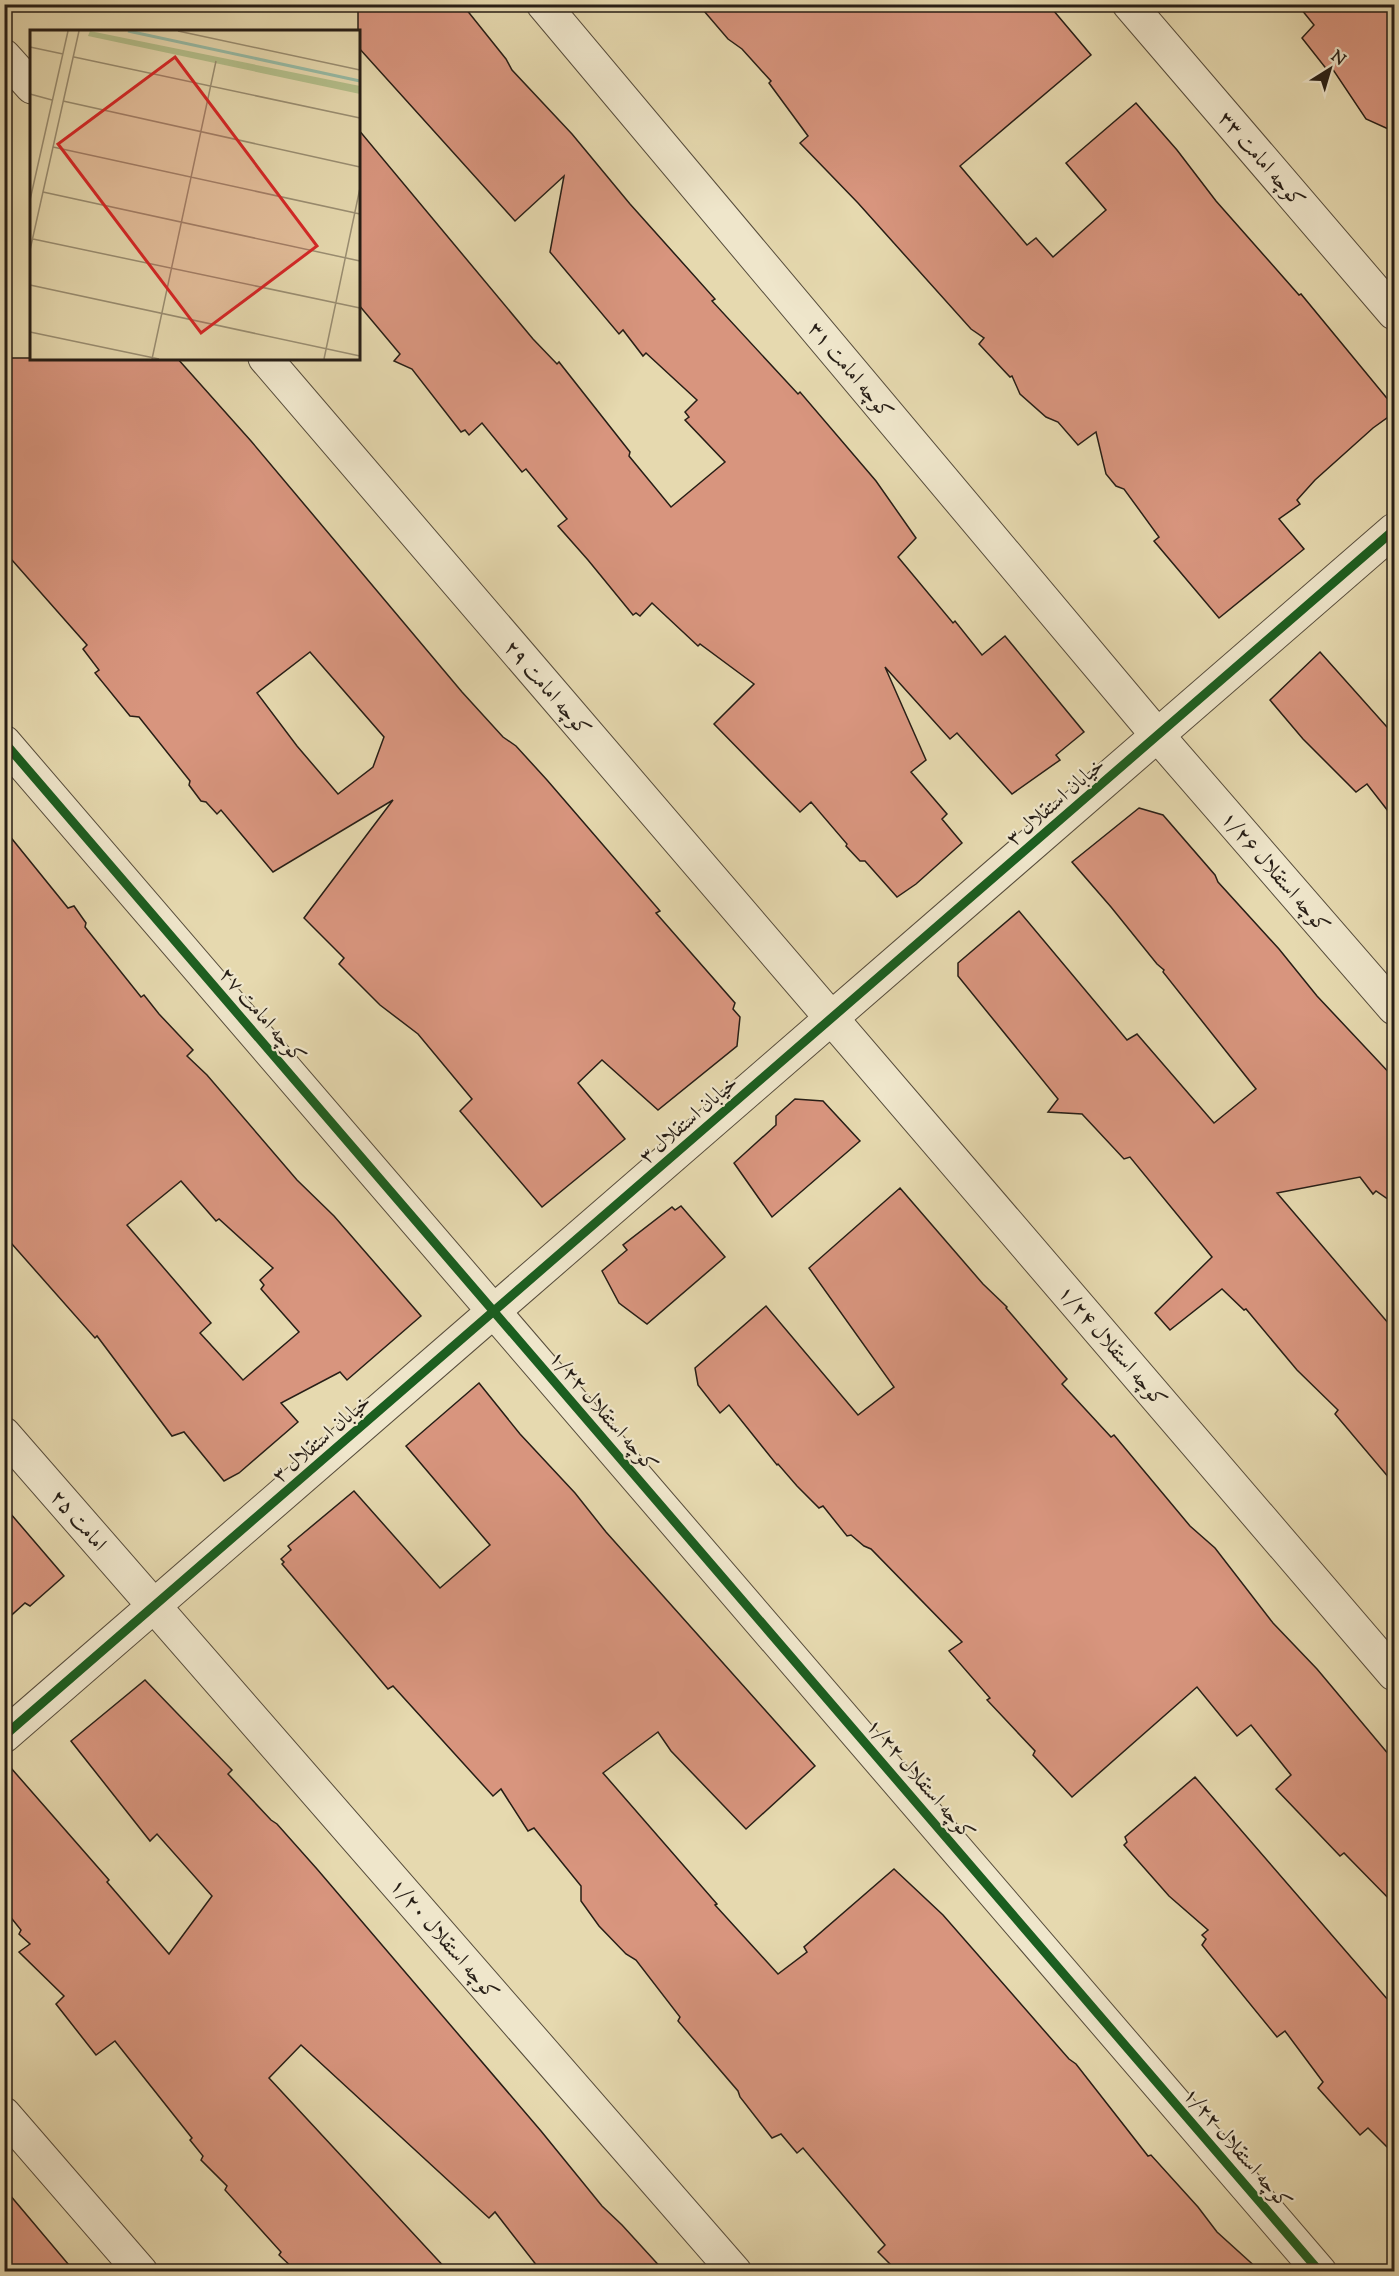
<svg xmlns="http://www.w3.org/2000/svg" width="1399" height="2276" font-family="'Sorts Mill Goudy',Amiri,serif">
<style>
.building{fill:#d8957e;stroke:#271e16;stroke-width:1.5;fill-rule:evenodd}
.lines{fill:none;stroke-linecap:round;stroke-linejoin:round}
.minor-casing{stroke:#574d3c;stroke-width:35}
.minor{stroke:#efe6cb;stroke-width:33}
.cycleway-casing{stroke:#efe6cb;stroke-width:13}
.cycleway{stroke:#1b5e20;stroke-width:9}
.labels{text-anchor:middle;stroke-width:4.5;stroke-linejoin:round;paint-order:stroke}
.street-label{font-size:21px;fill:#271e16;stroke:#efe6cb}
.inset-river{fill:none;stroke:#97bba6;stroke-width:3}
.inset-road{fill:none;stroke:#9a8e72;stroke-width:1.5}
.view{fill:#d62828;fill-opacity:0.15;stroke:#d62828;stroke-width:3}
.inset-edge{fill:none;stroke:#271e16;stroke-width:3}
</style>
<rect width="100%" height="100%" fill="#e6d9af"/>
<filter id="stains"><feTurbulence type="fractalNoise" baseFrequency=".00333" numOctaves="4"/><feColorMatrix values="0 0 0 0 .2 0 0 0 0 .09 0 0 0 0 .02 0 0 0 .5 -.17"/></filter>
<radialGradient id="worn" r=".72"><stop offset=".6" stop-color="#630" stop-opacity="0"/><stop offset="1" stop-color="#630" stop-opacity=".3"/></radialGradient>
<g class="building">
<path d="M358,4H462L506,59L512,70L572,134L630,204L715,299L712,301L798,394L800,392L876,481L916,538L898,557L953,623L955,621L982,655L1005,636L1084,732L1056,755L1060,760L1012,794L957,733L950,739L885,667L926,760L911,772L947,814L942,819L962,843L916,884L897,897L865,861H860L846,846L847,844L811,802L800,812L714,724L754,684L700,644L698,646L652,603L640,616L636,613L633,615L588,560L558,526L567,519L526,469L522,472L482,423L469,435L465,430L461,432L412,369L394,361L400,354L358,304V129L533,339L557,364L559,362L630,452L629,456L671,507L725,462L685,420L689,417L685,412L697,400L646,353L643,356L623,330L619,334L550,252L564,176L515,221L358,47Z"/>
<path d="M698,4H1048L1091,55L960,166L1027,245L1036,238L1053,257L1106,210L1066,163L1136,103L1177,150L1216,201L1299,295L1301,294L1395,408V412L1373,428L1315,480L1297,500L1300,504L1279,519L1304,549L1219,618L1154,541L1159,537L1124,489L1116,486L1106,474L1096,432L1078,445L1058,422L1046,417L1020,394L1012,376L1010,377L979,344L984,338L971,329L858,203L800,143L808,136L769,83L771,81L742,49L728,39Z"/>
<path d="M1297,4H1395V132L1366,119L1332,68L1328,71L1302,38L1314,25Z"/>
<path d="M4,358H177L251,441L462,692L503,737L516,746L547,780L660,911L656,913L735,1003L733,1009L740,1017L737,1046L658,1110L602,1060L578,1083L625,1139L542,1207L460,1111L472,1099L418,1034L380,1005L339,964L344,958L304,918L393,800L273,872L221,810L217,814L206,802L201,801L189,785L190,781L139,717L130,716L95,673L99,670L83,649L87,645L4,551ZM310,652L384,737L373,767L338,794L297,746L257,693Z"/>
<path d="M1320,652L1395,736V820L1367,784L1356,792L1303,739L1270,700Z"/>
<path d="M1139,808L1163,815L1215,875L1218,882L1279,949L1317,996L1395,1079V1204L1376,1191L1373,1194L1360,1177L1277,1193L1395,1331V1485L1335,1414L1338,1410L1297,1370L1246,1309L1244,1310L1222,1289L1170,1330L1155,1313L1212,1257L1130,1157L1124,1159L1082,1114L1048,1112L1058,1099L958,976V963L1019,911L1127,1040L1137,1034L1214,1123L1256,1089L1163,972L1164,970L1157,964L1111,907L1072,862Z"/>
<path d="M4,829L68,908L74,906L86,923L85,927L141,997L144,995L159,1014L193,1050L187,1056L207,1075L297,1180L334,1216L421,1316L347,1380L340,1372L281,1403L298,1422L239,1473L224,1481L184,1432L172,1436L97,1336L95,1338L4,1235ZM181,1181L216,1221L219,1219L273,1268L260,1280L264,1285L261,1289L299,1332L243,1380L200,1333L211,1323L127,1225Z"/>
<path d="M795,1099L823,1101L860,1141L772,1217L734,1163L776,1125V1116Z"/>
<path d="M900,1188L983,1284L1007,1307L1006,1308L1067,1379L1062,1384L1111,1437L1114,1435L1190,1526L1215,1548L1273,1623L1317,1669L1395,1762V1905L1344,1853L1340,1856L1276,1789L1291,1775L1251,1725L1237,1736L1197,1687L1072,1797L1033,1755L1035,1751L987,1700L990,1698L949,1651L962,1642L871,1549L864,1546L851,1535L847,1536L823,1506L819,1508L797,1486L778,1464L777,1465L729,1405L720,1413L698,1385L695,1368L766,1306L858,1415L894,1387L809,1268Z"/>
<path d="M681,1206L725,1257L647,1324L619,1303L602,1271L627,1250L623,1245L672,1207L675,1210Z"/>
<path d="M479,1383L520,1434L575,1493L606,1532L815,1766L746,1829L671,1751L658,1732L603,1773L717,1904L715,1905L778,1974L807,1952L804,1947L894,1869L943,1915L1069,2059L1076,2064L1148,2156L1151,2155L1198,2207L1217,2232L1260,2271H897L878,2252L885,2245L803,2148L797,2153L781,2134L772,2138L740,2097L738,2091L678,2021L680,2017L636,1960L626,1954L599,1926L581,1901V1886L534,1828L528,1831L501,1789L493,1796L393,1686L388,1689L282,1564L284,1562L281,1559L291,1550L288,1546L354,1491L440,1588L490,1545L406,1446Z"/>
<path d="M4,1506L64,1576L30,1606L25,1603L4,1622Z"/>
<path d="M145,1680L232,1770L228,1774L271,1820L277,1824L317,1869L541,2131L602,2206L622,2225L664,2271H541L495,2212L489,2218L301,2045L269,2078L448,2271H296L279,2255L281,2252L225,2190L227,2186L201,2160L203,2156L190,2140L192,2138L115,2041L96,2055L56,2004L64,1996L19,1952L30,1944L19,1934L21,1930L4,1909V1760L109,1880L107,1882L169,1954L212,1896L157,1834L150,1841L71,1741Z"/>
<path d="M1195,1777L1395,2008V2155L1368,2128L1360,2135L1318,2088L1323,2082L1285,2031L1277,2037L1202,1945L1206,1939L1202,1935L1208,1930L1169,1896L1124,1845L1127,1842L1125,1837Z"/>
<path d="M4,2188L74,2271H4Z"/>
</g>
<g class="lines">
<defs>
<g id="minor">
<path d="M543,4L1158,736L1394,1008"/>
<path d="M1129,4L1394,313"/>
<path d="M4,56L32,87"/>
<path d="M265,358L1394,1674"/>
<path d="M4,742L1320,2272"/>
<path d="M4,1434L735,2272"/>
<path d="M4,1736L1394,530"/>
<path d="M4,2114L141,2272"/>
</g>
</defs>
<use href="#minor" class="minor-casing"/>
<use href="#minor" class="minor"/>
<defs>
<g id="cycleway">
<path d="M4,742L1320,2272"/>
<path d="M4,1736L1394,530"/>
</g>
</defs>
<use href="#cycleway" class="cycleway-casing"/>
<use href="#cycleway" class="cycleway"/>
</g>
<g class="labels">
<g class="street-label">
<text transform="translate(1262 159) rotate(49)" y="7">کوچه امامت ۳۳</text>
<text transform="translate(851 370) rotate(50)" y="7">کوچه امامت ۳۱</text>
<text transform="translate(548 688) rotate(49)" y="7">کوچه امامت ۲۹</text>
<text transform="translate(1055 801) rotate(-41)" y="7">خیابان استقلال ۳</text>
<text transform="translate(1276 872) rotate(49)" y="7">کوچه استقلال ۱/۲۶</text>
<text transform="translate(263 1015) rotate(49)" y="7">کوچه امامت ۲۷</text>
<text transform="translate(688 1119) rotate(-41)" y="7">خیابان استقلال ۳</text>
<text transform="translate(1113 1346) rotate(49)" y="7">کوچه استقلال ۱/۲۴</text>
<text transform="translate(604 1411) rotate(49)" y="7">کوچه استقلال ۱/۲۲</text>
<text transform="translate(321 1438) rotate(-41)" y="7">خیابان استقلال ۳</text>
<text transform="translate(79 1520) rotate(49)" y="7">امامت ۲۵</text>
<text transform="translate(921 1779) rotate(49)" y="7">کوچه استقلال ۱/۲۲</text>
<text transform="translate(445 1939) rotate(49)" y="7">کوچه استقلال ۱/۲۰</text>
<text transform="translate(1238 2148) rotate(49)" y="7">کوچه استقلال ۱/۲۲</text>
</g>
</g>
<g transform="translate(30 30)">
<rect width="330" height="330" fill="#e6d9af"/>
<path d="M60,1L330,56V64L58,6Z" fill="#b4bf8b"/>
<path class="inset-river" d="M98,1L330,51"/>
<path class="inset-road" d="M148,1L330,40M0,17L33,24M44,27L330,88M0,64L22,70M33,71L330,137M23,117L330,184M13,162L330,231M0,170L38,1M3,209L330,278M0,220L49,1M0,255L330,326M0,302L129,329M122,329L186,31M294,329L330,158"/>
<path class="view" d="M145,27L287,216L171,303L28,114Z"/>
<rect width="330" height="330" class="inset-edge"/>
</g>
<rect width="1399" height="2276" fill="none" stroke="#e6d9af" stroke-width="24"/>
<rect x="6" y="6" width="1387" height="2264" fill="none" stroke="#271e16" stroke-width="3"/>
<rect x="12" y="12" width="1375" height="2252" fill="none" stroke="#271e16" stroke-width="1.5"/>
<g transform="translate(1330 69) rotate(37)" stroke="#efe6cb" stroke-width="4.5" paint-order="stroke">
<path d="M0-4.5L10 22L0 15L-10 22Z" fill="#271e16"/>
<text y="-9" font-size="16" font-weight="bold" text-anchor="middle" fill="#271e16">N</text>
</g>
<rect width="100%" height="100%" filter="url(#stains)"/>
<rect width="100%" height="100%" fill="url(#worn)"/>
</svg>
